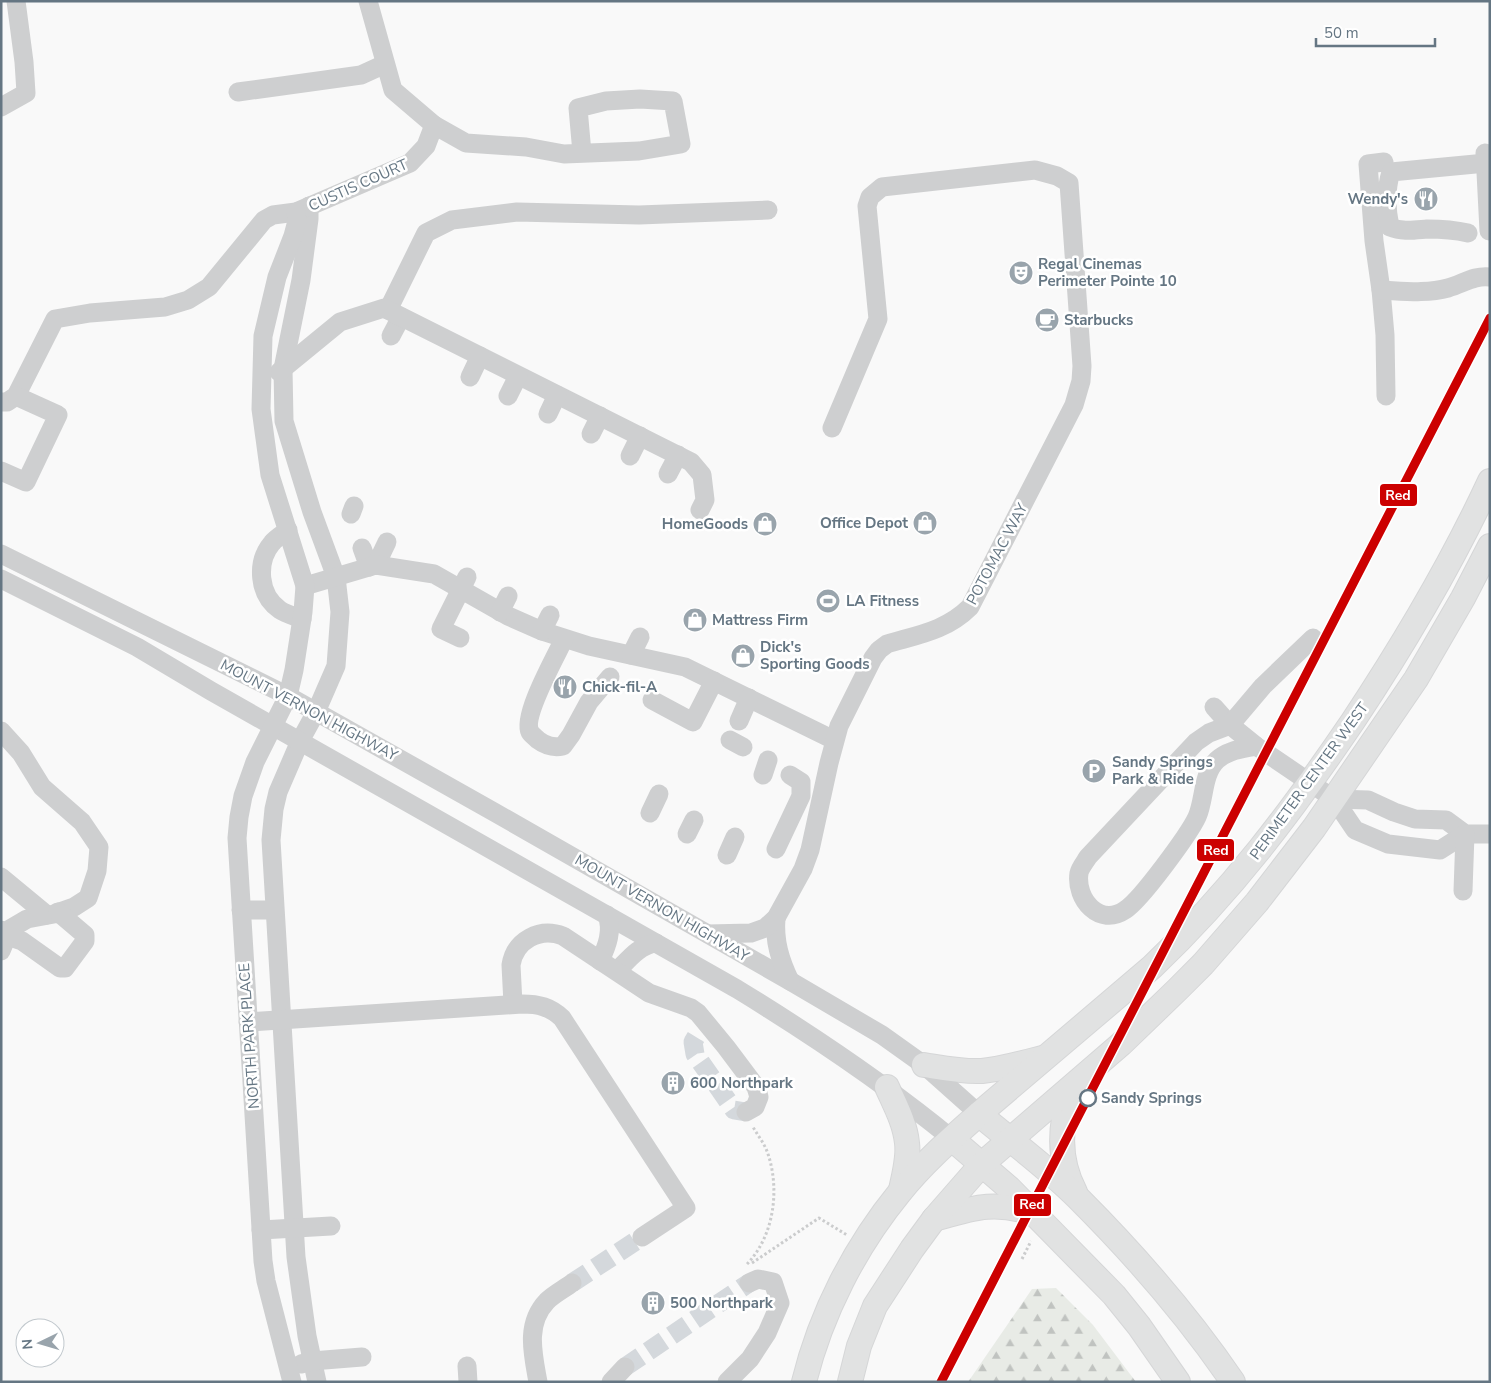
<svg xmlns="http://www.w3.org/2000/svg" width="1491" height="1383" font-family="'Nunito Sans',sans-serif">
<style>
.forest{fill:url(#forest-firs)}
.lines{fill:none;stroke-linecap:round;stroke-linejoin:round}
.minor-tunnel{stroke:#d4d8dc;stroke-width:19;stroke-dasharray:19 9;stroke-linecap:butt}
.major-casing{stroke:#d5d6d7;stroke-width:26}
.path{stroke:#cbcccd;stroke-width:3;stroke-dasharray:2.5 2.5;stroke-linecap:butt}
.minor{stroke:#cecfd0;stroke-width:19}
.major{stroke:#e1e2e2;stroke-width:24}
.metro-1-casing{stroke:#fff;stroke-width:12}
.metro-1{stroke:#c00;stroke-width:9}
.stop-dot{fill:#fff;stroke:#657683;stroke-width:2.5}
.labels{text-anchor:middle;stroke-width:5;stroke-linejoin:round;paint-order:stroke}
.street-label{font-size:15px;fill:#657683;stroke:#fff}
.poi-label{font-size:15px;font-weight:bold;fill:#657683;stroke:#fff;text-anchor:start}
.stop-label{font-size:15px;font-weight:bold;fill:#657683;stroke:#fff;text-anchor:start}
.line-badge{stroke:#fff;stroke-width:2}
.badge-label{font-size:14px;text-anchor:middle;font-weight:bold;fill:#fff}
</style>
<defs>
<pattern id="forest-firs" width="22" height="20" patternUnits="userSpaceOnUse" patternTransform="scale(1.25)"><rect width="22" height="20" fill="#e8ebe6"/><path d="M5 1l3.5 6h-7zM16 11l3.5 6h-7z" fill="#c0c3c0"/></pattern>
</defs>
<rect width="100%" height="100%" fill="#f9f9f9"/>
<path class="forest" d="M1056,1288L1093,1325L1136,1382H968L1032,1289Z"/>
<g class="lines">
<g class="minor-tunnel">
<path d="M696,1037L693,1042L695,1054L734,1110L746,1112"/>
<path d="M572,1283L642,1237"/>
<path d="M625,1367L749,1283"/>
</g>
<defs>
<g id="major">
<path d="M924,1065C943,1068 962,1072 982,1071C1002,1069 1023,1063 1042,1058"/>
<path d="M887,1087C895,1105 905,1123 907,1143C909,1158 904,1175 901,1190"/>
<path d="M1071,1089C1060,1124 1057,1158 1075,1192"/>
<path d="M979,1114C1012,1142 1047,1167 1078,1198C1135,1255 1188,1316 1233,1382"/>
<path d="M952,1139L1009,1188L1114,1295L1139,1326L1178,1382"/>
<path d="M934,1219C973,1208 994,1200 1035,1214"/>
<path d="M804,1382C821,1313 855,1247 900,1192C923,1163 952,1138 979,1114L1152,967C1231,892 1292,811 1353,721C1404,644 1451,565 1490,481"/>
<path d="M850,1382L859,1346L875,1306L912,1249L934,1219L982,1164L1121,1044L1177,990L1203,964L1257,902L1314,828L1416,679L1463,598L1490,546"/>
</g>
</defs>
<use href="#major" class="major-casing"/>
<g class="path">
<path d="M1022,1259L1031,1241"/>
<path d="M752,1263L819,1218L847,1235"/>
<path d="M747,1264C774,1236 780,1190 768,1154C765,1144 758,1136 753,1127"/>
</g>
<g class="minor">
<path d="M238,92L361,75L385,64"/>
<path d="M1,107L26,93L24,62L16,1"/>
<path d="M434,125L466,143L526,147L564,154L639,151L681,144L673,101L640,99L606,101L578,108L582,153"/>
<path d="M1485,153L1489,231"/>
<path d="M1384,162L1368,164L1374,241L1381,290L1385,335L1386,396"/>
<path d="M309,206V219L301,280L283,369L284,421L312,512L336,577L340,612L336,666L316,712L300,741L278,792L274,809L271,840L296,1257L307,1336L317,1382"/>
<path d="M1468,233C1455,230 1441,229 1427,229C1414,230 1402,232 1390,227C1386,208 1385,191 1391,172L1486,163"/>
<path d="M1381,290C1403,291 1427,294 1448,288C1463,284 1474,275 1490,277"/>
<path d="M388,310L426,233L452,220L517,212L639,215L768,210"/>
<path d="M391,336L401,317"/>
<path d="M279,372L340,322L384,308L691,462L702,475L705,500L700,510"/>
<path d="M470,377L480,356"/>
<path d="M508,396L518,376"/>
<path d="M1,402H7L16,396L55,319L90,313L165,307L188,300L209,287L264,220L273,215L296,212L410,163L426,146L434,125L393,90L368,1"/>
<path d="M548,414L557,395"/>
<path d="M591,434L600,416"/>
<path d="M630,456L640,436"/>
<path d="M1,471L26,482L58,415L16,396"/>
<path d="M668,474L678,455"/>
<path d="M351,514L354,506"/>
<path d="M288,530C283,534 276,538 272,543C256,562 258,595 280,610C286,614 294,616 302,619"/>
<path d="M362,548L369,567"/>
<path d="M1,554L288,696L494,812L790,981L882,1035L924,1065L979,1114"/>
<path d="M376,565L387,542"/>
<path d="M1,579L137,647L211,691L737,989C812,1035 884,1083 952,1139"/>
<path d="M305,586L376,565L434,574L508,616L542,631L589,646L685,667L834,740"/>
<path d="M500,612L508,596"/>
<path d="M542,631L550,615"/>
<path d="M460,638L441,629L467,577"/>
<path d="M564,639C556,656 522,716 530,732C531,734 536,738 538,740C546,746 553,748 563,746L571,735L589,702L610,677"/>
<path d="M631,655L640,637"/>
<path d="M652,700L693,722L714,681"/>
<path d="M1214,707L1230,725L1256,746L1334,799L1368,800L1394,812L1415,819L1446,820L1465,834H1490"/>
<path d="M739,721L749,698"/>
<path d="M1,731L21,753L42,787L82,822L99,847L97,871L88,898L74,907L54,914L27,919L10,929L1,951"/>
<path d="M730,740L743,747"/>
<path d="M1256,746C1242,749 1228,750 1217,760C1202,774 1205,799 1197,817C1189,834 1141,900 1125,910C1100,927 1075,900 1079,873C1080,868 1085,862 1088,857L1196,742L1209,733L1230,725L1263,686L1313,638"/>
<path d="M763,775L768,760"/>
<path d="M1334,799L1355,830L1388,844L1440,850L1465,834"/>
<path d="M650,813L659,794"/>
<path d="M687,834L694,820"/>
<path d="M776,849L801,796V782L790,775"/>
<path d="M727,855L735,837"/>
<path d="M1,877L47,915"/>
<path d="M1463,891L1465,834"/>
<path d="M241,910H274"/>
<path d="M776,918C774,941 780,960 790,981"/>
<path d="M1,930L7,936L22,941L60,968H65L85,941V935L58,912"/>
<path d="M708,934L751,933L765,928L776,918L803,869L810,850L829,763L839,726L873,658L879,650L887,644C917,635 946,631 970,607L1074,405L1081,381L1082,366L1069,183L1057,176L1035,170L882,187L870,197L867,206L878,319L832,428"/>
<path d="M600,961C607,946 613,931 607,915"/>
<path d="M617,971C629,959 638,946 656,943"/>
<path d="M513,1004L511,965C515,940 540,927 563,936L649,993L691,1008L698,1013L726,1047L756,1087L759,1097L755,1107L746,1112"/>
<path d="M248,1022L522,1004C539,1004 550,1007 562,1018L686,1208L642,1237"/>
<path d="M261,1230L331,1226"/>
<path d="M301,1364L312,1361L362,1357"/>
<path d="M467,1366L468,1382"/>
<path d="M292,1382L266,1281L263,1261L237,838L239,817L243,796L255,762L288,696L294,670L303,612L305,586L270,475L261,409L263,336L277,277L293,236L297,221L296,212"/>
<path d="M538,1382C533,1354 525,1324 547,1301C554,1294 564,1289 572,1283"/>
<path d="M611,1382L625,1367"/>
<path d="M727,1382L750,1359L767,1333L780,1303L773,1282L758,1279L749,1283"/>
</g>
<use href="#major" class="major"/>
<defs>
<path id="metro-1" d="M941,1382L1490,318"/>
</defs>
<use href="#metro-1" class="metro-1-casing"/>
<use href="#metro-1" class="metro-1"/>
</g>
<defs>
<symbol id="restaurant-disc" viewBox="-11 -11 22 22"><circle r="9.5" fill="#99a4ac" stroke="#fff"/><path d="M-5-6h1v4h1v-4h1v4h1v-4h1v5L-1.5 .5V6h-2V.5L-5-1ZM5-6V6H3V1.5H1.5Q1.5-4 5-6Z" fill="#fff"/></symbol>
<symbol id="theatre-disc" viewBox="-11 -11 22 22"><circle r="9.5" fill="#99a4ac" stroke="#fff"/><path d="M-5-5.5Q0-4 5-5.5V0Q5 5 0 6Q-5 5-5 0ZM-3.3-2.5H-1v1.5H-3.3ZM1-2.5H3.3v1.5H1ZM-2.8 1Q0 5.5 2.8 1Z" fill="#fff"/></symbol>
<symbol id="cafe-disc" viewBox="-11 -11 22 22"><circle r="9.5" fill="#99a4ac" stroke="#fff"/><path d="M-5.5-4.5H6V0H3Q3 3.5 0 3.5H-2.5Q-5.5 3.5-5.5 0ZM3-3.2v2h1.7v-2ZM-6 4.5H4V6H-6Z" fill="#fff"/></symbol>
<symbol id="shop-disc" viewBox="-11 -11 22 22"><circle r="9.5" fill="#99a4ac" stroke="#fff"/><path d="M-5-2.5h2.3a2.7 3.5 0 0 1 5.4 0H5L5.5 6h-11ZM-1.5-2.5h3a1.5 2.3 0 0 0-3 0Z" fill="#fff"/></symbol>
<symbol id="stadium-disc" viewBox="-11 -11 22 22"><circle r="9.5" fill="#99a4ac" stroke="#fff"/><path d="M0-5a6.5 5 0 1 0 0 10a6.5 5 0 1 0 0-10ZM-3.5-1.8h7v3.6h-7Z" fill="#fff"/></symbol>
<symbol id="parking-disc" viewBox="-11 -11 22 22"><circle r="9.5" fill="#99a4ac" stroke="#fff"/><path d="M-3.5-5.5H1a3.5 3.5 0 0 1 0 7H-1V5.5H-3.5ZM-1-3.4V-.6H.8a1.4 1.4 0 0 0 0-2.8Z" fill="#fff"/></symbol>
<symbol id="building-disc" viewBox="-11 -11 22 22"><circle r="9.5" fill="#99a4ac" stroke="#fff"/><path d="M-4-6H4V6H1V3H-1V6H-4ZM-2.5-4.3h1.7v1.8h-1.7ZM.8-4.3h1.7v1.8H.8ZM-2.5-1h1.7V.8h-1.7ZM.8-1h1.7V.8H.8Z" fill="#fff"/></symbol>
</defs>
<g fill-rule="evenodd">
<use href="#restaurant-disc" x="1412" y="185" width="28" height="28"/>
<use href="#theatre-disc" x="1007" y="259" width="28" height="28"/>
<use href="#cafe-disc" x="1033" y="306" width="28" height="28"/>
<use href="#shop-disc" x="911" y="509" width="28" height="28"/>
<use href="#shop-disc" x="751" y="510" width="28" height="28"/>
<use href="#stadium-disc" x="814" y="587" width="28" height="28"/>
<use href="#shop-disc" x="681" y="606" width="28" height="28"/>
<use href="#shop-disc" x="729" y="642" width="28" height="28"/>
<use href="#restaurant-disc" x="551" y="673" width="28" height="28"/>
<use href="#parking-disc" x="1080" y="757" width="28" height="28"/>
<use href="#building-disc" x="659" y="1069" width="28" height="28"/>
<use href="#building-disc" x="639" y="1289" width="28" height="28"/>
</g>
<circle class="stop-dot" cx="1088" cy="1098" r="8"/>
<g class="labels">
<g class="street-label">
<text transform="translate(358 185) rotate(-24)" y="5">CUSTIS COURT</text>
<text transform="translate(997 554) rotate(-62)" y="5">POTOMAC WAY</text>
<text transform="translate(309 710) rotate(28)" y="5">MOUNT VERNON HIGHWAY</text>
<text transform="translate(1309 781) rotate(-54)" y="5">PERIMETER CENTER WEST</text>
<text transform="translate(662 908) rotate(30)" y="5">MOUNT VERNON HIGHWAY</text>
<text transform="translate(249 1036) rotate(-94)" y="5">NORTH PARK PLACE</text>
</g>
<g class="poi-label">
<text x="1408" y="204" text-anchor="end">Wendy's</text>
<text x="1038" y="269">Regal Cinemas<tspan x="1038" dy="17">Perimeter Pointe 10</tspan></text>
<text x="1064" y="325">Starbucks</text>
<text x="908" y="528" text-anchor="end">Office Depot</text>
<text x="748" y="529" text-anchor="end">HomeGoods</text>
<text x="846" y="606">LA Fitness</text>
<text x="712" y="625">Mattress Firm</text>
<text x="760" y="652">Dick's<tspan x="760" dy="17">Sporting Goods</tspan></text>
<text x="582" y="692">Chick-fil-A</text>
<text x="1112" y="767">Sandy Springs<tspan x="1112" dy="17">Park &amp; Ride</tspan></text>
<text x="690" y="1088">600 Northpark</text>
<text x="670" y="1308">500 Northpark</text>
</g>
<g class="stop-label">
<text x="1101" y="1103">Sandy Springs</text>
</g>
</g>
<g class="line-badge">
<rect x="1379" y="483" width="39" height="24" rx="5" fill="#c00"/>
<rect x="1196" y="838" width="39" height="24" rx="5" fill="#c00"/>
<rect x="1013" y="1193" width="39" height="24" rx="5" fill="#c00"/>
</g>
<g class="badge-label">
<text x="1398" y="500">Red</text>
<text x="1216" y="855">Red</text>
<text x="1032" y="1209">Red</text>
</g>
<rect width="1491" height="1383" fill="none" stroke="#657683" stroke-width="5"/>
<g transform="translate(40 1343) rotate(265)"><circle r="24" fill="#ffffff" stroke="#c1c8cd"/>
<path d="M0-4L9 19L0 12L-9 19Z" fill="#99a4ac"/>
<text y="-8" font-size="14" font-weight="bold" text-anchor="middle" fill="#657683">N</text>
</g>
<path d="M1316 38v8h119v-8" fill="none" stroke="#657683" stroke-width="2.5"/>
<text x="1324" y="38" font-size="15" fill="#657683" stroke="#ffffff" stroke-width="4" paint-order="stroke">50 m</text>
</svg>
